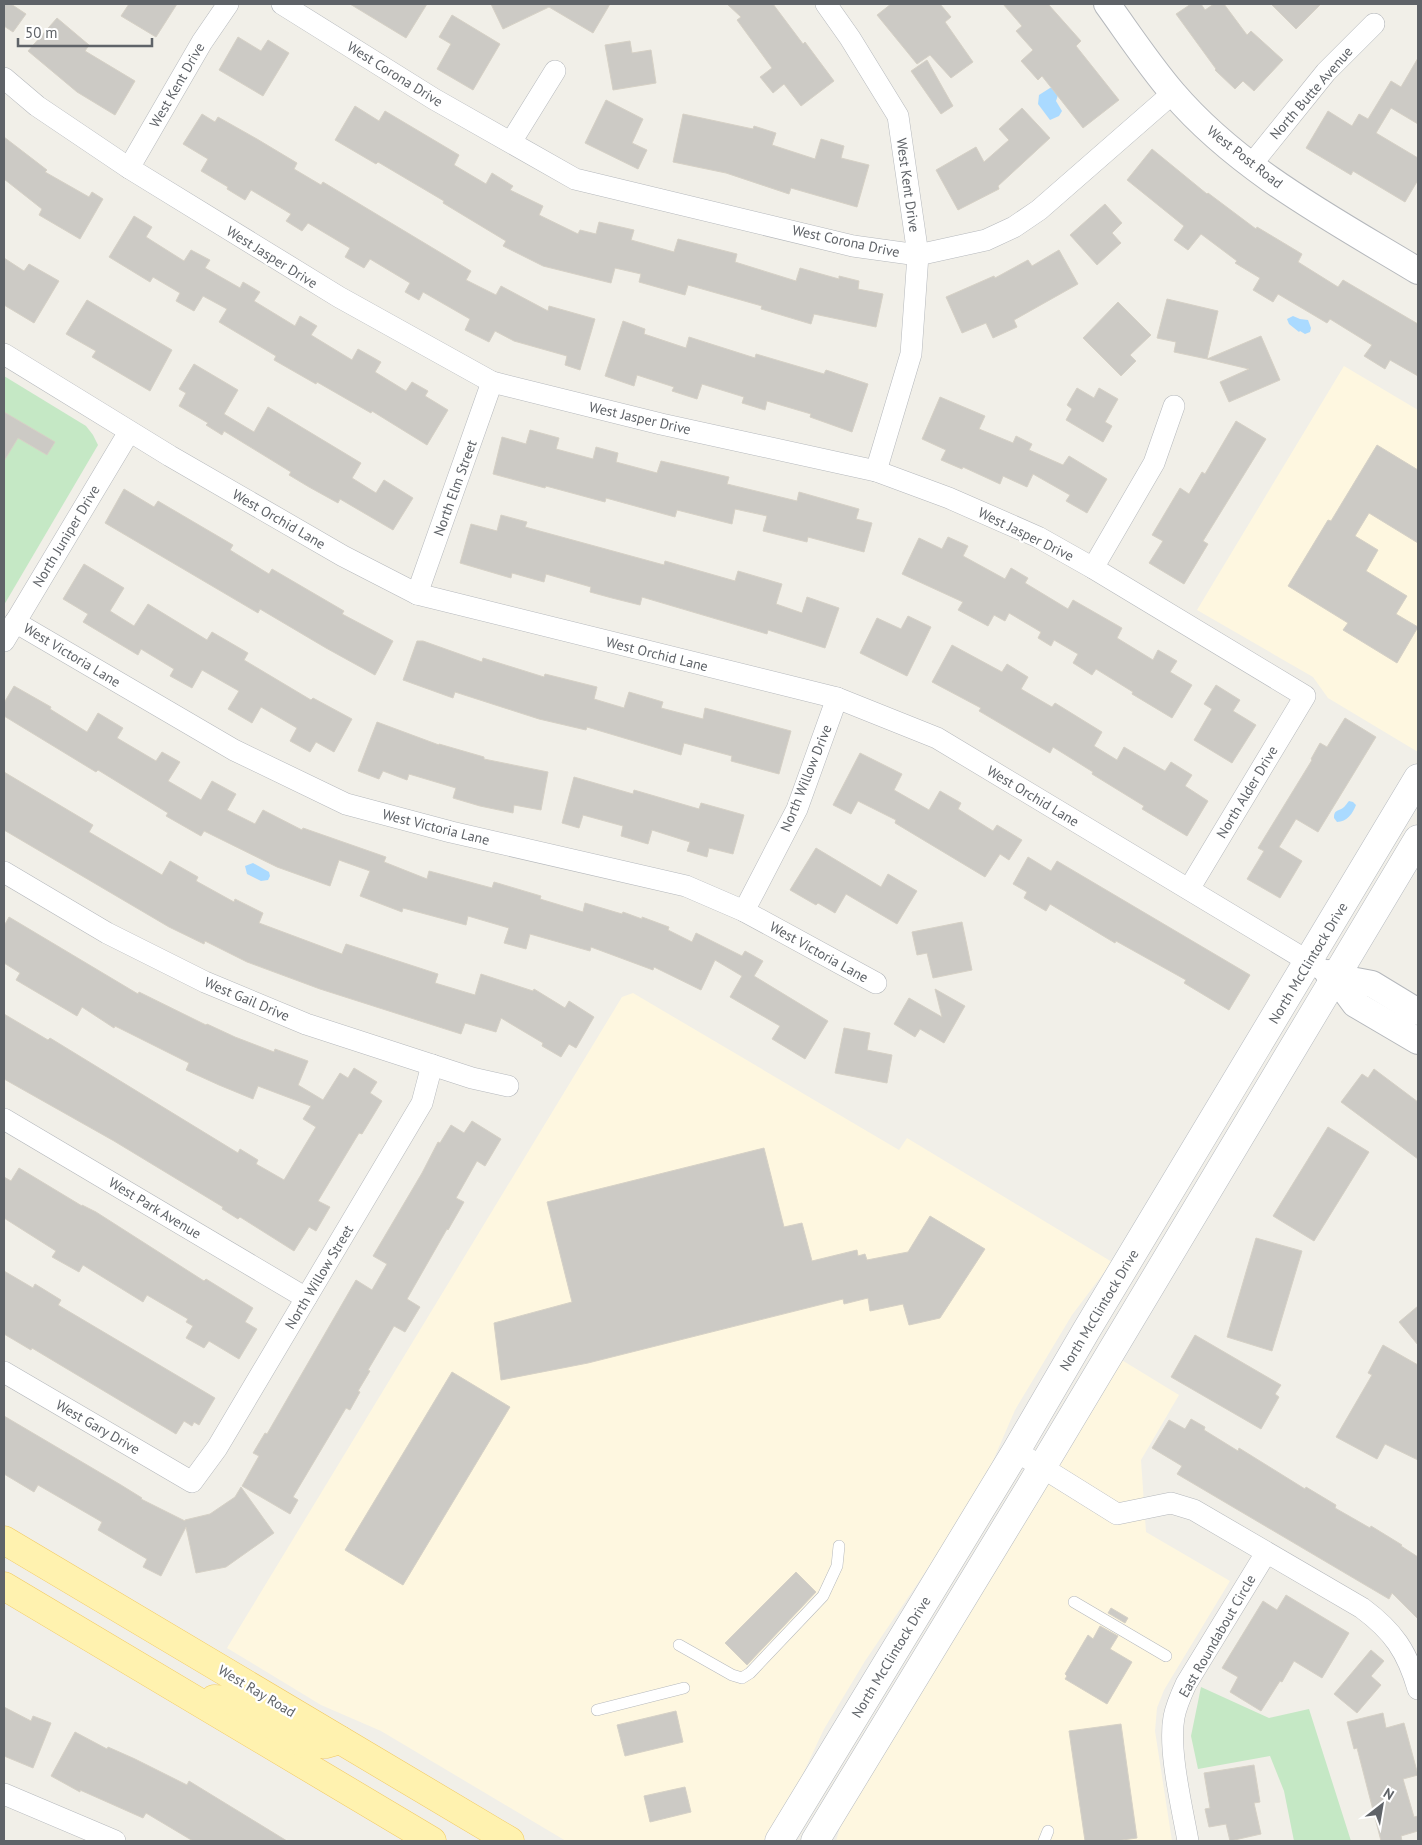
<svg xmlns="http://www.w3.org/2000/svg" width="1422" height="1845" font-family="'PT Sans',sans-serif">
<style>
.commercial{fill:#fef7e0}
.green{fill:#c5e8c5}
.water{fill:#aadaff}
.building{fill:#cccac5;stroke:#d6d1c6}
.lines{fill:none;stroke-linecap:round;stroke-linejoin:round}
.service-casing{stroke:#b5b8bc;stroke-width:12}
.minor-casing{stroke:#b5b8bc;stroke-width:22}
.tertiary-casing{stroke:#b5b8bc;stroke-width:28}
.secondary-casing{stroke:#b6babf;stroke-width:29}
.primary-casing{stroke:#f2c960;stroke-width:29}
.service{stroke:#fff;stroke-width:11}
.minor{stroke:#fff;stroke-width:21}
.tertiary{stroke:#fff;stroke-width:26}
.secondary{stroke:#fff;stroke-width:28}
.primary{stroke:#fff2af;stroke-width:28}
.labels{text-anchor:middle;stroke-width:4.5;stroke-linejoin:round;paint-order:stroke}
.street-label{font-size:14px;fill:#5f6368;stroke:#fff}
</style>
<rect width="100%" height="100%" fill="#f1efe8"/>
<g class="commercial">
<path d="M1344,366L1418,410V752L1328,698L1313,677L1197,610Z"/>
<path d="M633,993L899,1150L907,1138L1112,1262L1072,1315L1015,1410L989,1470L951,1534L865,1661L824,1729L792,1797L766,1841H566L381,1731L321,1705L227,1648L622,997Z"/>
<path d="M1120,1359L1179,1395L1141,1460L1146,1532L1230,1581L1164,1690L1157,1708L1155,1731L1172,1841H836L841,1824Z"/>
</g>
<g class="green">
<path d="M4,376L86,426L93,435L98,445L4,605Z"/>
<path d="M1201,1687L1269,1718L1309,1709L1351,1841H1294L1284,1791L1270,1756L1198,1769L1191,1736Z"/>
</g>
<g class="water">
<path d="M1050,88H1052L1058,95L1056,101L1062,111L1059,116L1050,120L1038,104L1039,95Z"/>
<path d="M1293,316L1300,319L1308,320L1311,328L1310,332L1305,334L1300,331L1299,332L1289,324L1287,319Z"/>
<path d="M1349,801L1353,802L1356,805C1353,813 1347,822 1337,822L1334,818C1334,808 1340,812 1345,806C1346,805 1347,803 1349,801Z"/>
<path d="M253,863L269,872L270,876L268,880L261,881L247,874L245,866Z"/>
</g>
<g class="building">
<path d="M4,4H11L26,14L13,32L4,26Z"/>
<path d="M129,4H177L156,37L121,16Z"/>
<path d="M350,4H427L406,38Z"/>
<path d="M491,4H610L593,33L549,7L503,29Z"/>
<path d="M727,4H773L803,44L805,42L834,81L801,106L784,84L773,93L760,77L772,68L737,20L741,17Z"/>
<path d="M891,4H940L951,17L945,22L973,62L951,78L930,55L917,64L877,15Z"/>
<path d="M1003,4H1048L1081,41L1076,46L1119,100L1083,128L1042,76L1038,80L1021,61L1033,50L1016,31L1022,26Z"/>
<path d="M1191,4H1201L1205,10L1214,4H1224L1247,35L1251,31L1283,60L1254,91L1243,81L1235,89L1215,70L1216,69L1176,14Z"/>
<path d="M1271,4H1321L1296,29Z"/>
<path d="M452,15L500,44L473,90L437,69L451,44L439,37Z"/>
<path d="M57,18L89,45L85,51L135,81L115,115L77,92L28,51Z"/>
<path d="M238,37L261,51L268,40L289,53L263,96L219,70Z"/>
<path d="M630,41L632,53L651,50L656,83L613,90L605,45Z"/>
<path d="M1418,58V124L1391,108L1376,133L1418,158V180L1405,202L1353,171L1351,175L1306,148L1328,111L1352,126L1359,114L1368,119L1391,81L1401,87Z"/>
<path d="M927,60L953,106L941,114L911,71Z"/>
<path d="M606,100L643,119L632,143L647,150L638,169L585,143Z"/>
<path d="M355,106L379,121L385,111L459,155L454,165L486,184L492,173L513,186L510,190L543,206L539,215L578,234L580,230L596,234L599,222L634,230L631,240L674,252L678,239L737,254L735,262L796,281L800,268L839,279V276L859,281L858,289L883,294L876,327L814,314L811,324L761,309L762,306L688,285L685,295L639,282L641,274L615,268L611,283L543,266L503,246L506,241L443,203L444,201L378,162L376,164L335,140Z"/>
<path d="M1022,108L1050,138L998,186L999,189L958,210L936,170L976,147L984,162L1009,140L999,129Z"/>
<path d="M202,114L215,122L218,117L257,139L297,163L294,169L321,185L323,182L471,271L466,280L496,295L501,286L548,311L549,306L595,319L580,370L565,365L567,356L514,341L495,331L489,342L465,330L470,319L423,292L419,300L405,292L410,283L370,259L364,268L345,257L350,248L308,223L302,231L286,221L291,214L251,190L245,200L227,189L228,187L201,171L208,159L183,144Z"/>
<path d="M683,114L753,129L754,126L776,133L772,145L815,159L821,139L844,146L841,158L869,165L857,207L791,188L789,194L726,173L673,162Z"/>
<path d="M4,137L47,170L45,172L89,197L92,192L103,199L80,239L39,215L42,209L4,179Z"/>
<path d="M1152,149L1207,194L1208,193L1256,229L1257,227L1302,254L1298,262L1338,287L1343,280L1418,324V376L1390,360L1385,369L1364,356L1372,345L1330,319L1327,323L1278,294L1273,302L1253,290L1260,278L1235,263L1237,261L1201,234L1188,250L1174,240L1184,226L1127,180Z"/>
<path d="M1105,204L1122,223L1112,233L1121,243L1097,265L1070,235Z"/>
<path d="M134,216L152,227L146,237L184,261L191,250L210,260L205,268L240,288L243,282L260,292L254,301L295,326L300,316L317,326L311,335L352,360L358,349L381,362L375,372L406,391L412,382L428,391L425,396L448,410L427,445L372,411L371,413L317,382L316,384L274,360L276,356L219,322L227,309L203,296L194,311L176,301L180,293L153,277L150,282L109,257Z"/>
<path d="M1059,250L1078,284L1014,320L1017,327L993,338L986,323L962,333L946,297L994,276L995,278L1028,260L1032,266Z"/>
<path d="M4,258L24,271L29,264L59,281L34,323L4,305Z"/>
<path d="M1167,299L1218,311L1207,359L1174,352L1176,342L1157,338Z"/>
<path d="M87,300L172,350L150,391L92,357L96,351L66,334Z"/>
<path d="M1118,302L1151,335L1130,355L1136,361L1121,376L1083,338Z"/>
<path d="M623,321L645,329L644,334L686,348L689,337L755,358L756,354L824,374L826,370L868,384L852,432L810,417L811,414L767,401L765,410L742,403L744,397L702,384L697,399L672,391L674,387L637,375L634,386L605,376Z"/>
<path d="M1261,336L1280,380L1229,402L1220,382L1249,369L1207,359Z"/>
<path d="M194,364L238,390L224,414L254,432L268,407L361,463L352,478L376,493L384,480L413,498L393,530L340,499L338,503L309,487L289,475L291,472L224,431L222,435L206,425L208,423L179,406L186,393L179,389Z"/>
<path d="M1077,388L1094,398L1099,388L1118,399L1105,422L1112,426L1103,442L1066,420L1072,409L1067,405Z"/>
<path d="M940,397L985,416L979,429L1013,443L1016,436L1032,444L1029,450L1063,465L1069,456L1107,479L1087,513L1066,501L1070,495L1033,474L1027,487L1003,476L1000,484L963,467L962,469L941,460L946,450L922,439Z"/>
<path d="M4,412L55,442L47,455L18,438L4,461Z"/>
<path d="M1236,421L1266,439L1203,541L1208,544L1184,584L1149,563L1163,541L1152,535L1180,488L1189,494L1202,472L1205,474Z"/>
<path d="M530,430L559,438L556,449L593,459L596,447L618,453L616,462L657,473L661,461L729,477L727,484L797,501L799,492L859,509L856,519L872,523L864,552L808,537L807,542L763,531L767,516L735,509L732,524L677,510L675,517L606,498L605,502L546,486L545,488L493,474L502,437L526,444Z"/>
<path d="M1377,445L1418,470V543L1369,513L1355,536L1378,550L1366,571L1407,596L1396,614L1418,627L1397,663L1343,630L1348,623L1288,586L1328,520L1331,521Z"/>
<path d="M124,489L154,507L158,501L233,545L230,550L269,574L272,569L344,611L342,614L393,641L375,675L326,648L260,609L258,613L105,523Z"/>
<path d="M501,515L527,522L525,527L664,565L665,561L735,581L738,571L782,584L776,604L802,613L807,597L839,608L825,648L768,630L767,634L642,597L640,605L612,598L590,592L591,587L546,574L544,582L512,573L511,578L460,563L471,524L497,531Z"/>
<path d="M948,537L968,546L963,556L1005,579L1011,568L1028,578L1025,583L1068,609L1073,600L1122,628L1117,638L1153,660L1158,650L1177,661L1170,672L1192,685L1172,718L1132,694L1133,692L1096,669L1092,675L1073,663L1078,654L1054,640L1051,646L1038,638L1041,632L1009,613L1005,621L994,615L988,626L958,610L963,602L902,574L919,538L942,549Z"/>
<path d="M84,564L124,588L110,611L134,626L148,604L207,640L212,632L248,653L244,660L311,700L313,698L352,719L334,752L316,742L310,752L290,741L297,728L261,707L252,723L228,709L239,691L202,670L192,688L170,676L174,669L141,649L138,655L83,622L88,614L63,599Z"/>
<path d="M908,616L931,627L907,676L860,653L877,618L901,629Z"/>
<path d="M417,641H423L482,662L483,658L544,677L545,674L597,687L594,699L624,708L629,692L663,702L661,708L703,719L705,708L791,731L779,774L731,761L732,756L684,743L681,755L587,727L586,730L539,719L455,692L453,698L403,680Z"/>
<path d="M952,645L1002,672L1007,664L1028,677L1021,689L1052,707L1055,703L1102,732L1094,746L1117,760L1124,747L1165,771L1171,762L1192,775L1185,786L1208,801L1187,836L1142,809L1144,806L1092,774L1093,772L1053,747L1050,753L979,711L981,708L932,682Z"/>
<path d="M1216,685L1240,700L1233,711L1256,725L1232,763L1194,740L1212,709L1204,704Z"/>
<path d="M14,686L51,707L50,709L87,732L98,713L123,728L117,738L156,761L162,752L180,762L168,781L201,800L212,781L236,794L227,810L255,824L263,810L302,830L303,828L386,857L384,862L427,879L429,871L492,888L494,882L541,896L540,899L583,912L585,903L622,914L623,912L642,919V917L669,927L668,930L692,942L696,933L742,956L745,951L763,961L754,976L828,1021L805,1059L772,1039L780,1026L730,997L742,976L715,960L701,990L654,967L653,970L591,947L590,951L530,934L526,949L504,943L509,928L468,916L466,925L403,908L402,912L360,896L370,871L339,860L330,886L277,867L204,831L201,836L166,816L168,813L98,770L96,772L4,716V703Z"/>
<path d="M1345,718L1376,737L1318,832L1296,819L1279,847L1302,861L1280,898L1247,879L1264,851L1258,848L1312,760L1311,759L1320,743L1327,747Z"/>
<path d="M377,722L439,745V744L484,757V759L548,772L541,810L514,805L513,813L480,806L453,798L456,788L409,774L407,780L383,771L379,779L358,771Z"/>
<path d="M860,753L902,774L894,790L929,810L940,791L961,803L958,809L993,831L997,825L1022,840L1009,860L1000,854L985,877L895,823L896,820L858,801L851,814L833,805Z"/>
<path d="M4,772L93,825L89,832L162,875L170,861L198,877L196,881L234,902L235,899L263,913L259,923L342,954L346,944L438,974L435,983L475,995L481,974L533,991L534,989L565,1008L569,1001L594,1017L576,1048L569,1044L561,1057L542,1046L543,1043L501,1018L496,1032L465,1023L461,1034L320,989L247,962L205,941L204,944L169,927L4,830Z"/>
<path d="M574,777L633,794L634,790L699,809L701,803L744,815L733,854L709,848L707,857L687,851L690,842L652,830L648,844L621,836L623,826L583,815L579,828L562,823Z"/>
<path d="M816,848L881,887L888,874L917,891L897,924L846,894L835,913L818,903L816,905L790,890Z"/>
<path d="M1028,857L1051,871L1057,861L1250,975L1229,1010L1184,983L1186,980L1116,941L1115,943L1050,904L1046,911L1024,898L1027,892L1013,884Z"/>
<path d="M9,917L138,994L139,992L206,1025L207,1024L235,1037L274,1052L275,1049L308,1061L298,1085L323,1100L340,1073L348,1078L354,1068L377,1082L370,1093L382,1101L362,1134L359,1133L318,1201L330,1207L316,1231L309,1227L294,1251L240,1217L238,1219L222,1209L223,1207L114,1141L4,1079V1014L48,1040L50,1038L238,1153L240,1149L258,1160L256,1164L284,1180L316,1127L303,1119L311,1106L258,1086L253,1099L219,1085L186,1070L189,1063L115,1026L114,1028L82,1007L77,1016L16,980L20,973L4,963V926Z"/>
<path d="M962,922L972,970L933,978L927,953L917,955L912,932Z"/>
<path d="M935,989L965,1006L944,1043L920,1029L915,1037L894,1024L909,998L942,1017Z"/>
<path d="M844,1028L870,1033L867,1050L892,1055L887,1083L835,1073Z"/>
<path d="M1374,1069L1418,1102V1159L1341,1102L1362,1074L1368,1078Z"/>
<path d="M472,1121L501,1139L485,1166L477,1161L456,1198L464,1202L448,1230L447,1229L407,1299L420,1307L405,1332L394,1326L368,1370L370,1371L358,1391L360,1392L350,1410L346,1408L293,1497L298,1500L290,1514L242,1486L259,1456L253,1453L265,1433L267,1434L356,1280L372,1290L387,1264L373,1256L422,1173L438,1142L440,1143L451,1125L464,1133Z"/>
<path d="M1328,1127L1369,1152L1314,1241L1273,1216Z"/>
<path d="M764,1148L784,1227L802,1223L812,1261L857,1250L858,1256L865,1254L867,1260L908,1252L930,1216L985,1249L940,1318L909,1325L903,1304L870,1311L868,1298L844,1304L843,1299L588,1363L501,1380L494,1323L572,1302L547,1202Z"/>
<path d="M19,1168L82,1206V1205L96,1212L204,1281L206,1279L253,1308L245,1322L257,1329L239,1359L209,1341L204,1348L186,1338L193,1326L186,1322L188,1319L147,1295L143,1302L83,1265L79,1272L52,1257L56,1251L4,1218V1177L11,1181Z"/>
<path d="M1256,1238L1302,1251L1272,1351L1227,1337Z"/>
<path d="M4,1271L33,1288L35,1284L61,1300L58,1305L215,1398L199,1425L194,1422L192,1426L184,1421L176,1434L32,1348L31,1350L4,1334Z"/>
<path d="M1418,1306V1345L1399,1322Z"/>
<path d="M1195,1335L1281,1385L1275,1394L1279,1397L1261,1429L1171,1377Z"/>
<path d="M1383,1345L1418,1365V1460L1385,1444L1377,1459L1336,1437L1372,1375L1368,1373Z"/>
<path d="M452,1372L510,1407L403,1585L345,1550Z"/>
<path d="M4,1416L121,1485L142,1498L141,1499L185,1521V1520L210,1514L235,1497L241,1487L274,1533L226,1567L196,1573L186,1527L161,1576L143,1567L147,1559L98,1530L102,1522L38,1485L34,1492L4,1474Z"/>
<path d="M1191,1419L1205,1427L1204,1430L1238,1451L1239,1448L1305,1489L1306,1487L1336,1505L1335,1508L1370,1528L1371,1526L1402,1545L1401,1546L1418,1557V1619L1392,1593L1389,1599L1177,1474L1182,1466L1152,1448L1169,1420L1185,1429Z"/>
<path d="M796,1572L816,1592L747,1665L725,1643Z"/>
<path d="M1286,1595L1349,1633L1322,1678L1294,1661L1282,1682L1280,1681L1261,1711L1230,1692L1238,1677L1222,1668L1263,1601L1277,1610Z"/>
<path d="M1111,1608L1128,1618L1125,1623L1108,1613Z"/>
<path d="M1100,1626L1118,1636L1110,1649L1132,1662L1107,1704L1065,1679L1067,1676L1065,1674L1088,1635L1093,1639Z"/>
<path d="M1371,1650L1384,1661L1371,1676L1381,1685L1357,1713L1334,1694Z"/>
<path d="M4,1707L31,1721L33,1716L51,1723L33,1768L4,1756Z"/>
<path d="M676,1711L683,1742L625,1756L617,1725Z"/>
<path d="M1383,1713L1386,1728L1404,1723L1418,1775L1403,1779L1414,1817L1418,1816V1831L1401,1836L1402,1841H1381L1357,1748L1354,1749L1347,1722Z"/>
<path d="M1121,1724L1137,1838L1115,1841H1085L1069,1731Z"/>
<path d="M75,1732L107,1749L108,1747L135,1759L187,1785L189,1781L287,1841H193L146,1813L143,1818L80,1790V1792L51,1776Z"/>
<path d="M1254,1765L1260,1802L1254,1803L1261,1834L1230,1841L1226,1824L1209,1827L1205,1809L1210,1808L1204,1773Z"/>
<path d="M685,1787L691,1812L650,1822L644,1796Z"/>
</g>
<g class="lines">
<defs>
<g id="service">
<path d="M1074,1602L1166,1656"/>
<path d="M679,1645L732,1675L742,1678L750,1673L823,1596L837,1566L839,1546"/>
<path d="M597,1710L684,1688"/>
<path d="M1044,1841L1048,1831"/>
</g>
<g id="minor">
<path d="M282,4L434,99L575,179L853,246L918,255L986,240L1014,227L1039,210L1173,93"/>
<path d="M826,4L850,38L898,116L918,255L911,354L876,471"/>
<path d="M4,78L37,106L129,168L339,297L492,382L661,424L876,471L949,498L1038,537L1093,568L1305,696L1189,889"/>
<path d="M511,142L555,71"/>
<path d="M1251,165L1326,72L1374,24"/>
<path d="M129,168L202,42L228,4"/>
<path d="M4,354L170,456L343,556L417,594L837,698L937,738L1321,969"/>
<path d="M1093,568L1154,463L1174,406"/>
<path d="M417,594L492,382"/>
<path d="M15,622L234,750L346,804L451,832L686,886L744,911L876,983"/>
<path d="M4,641L129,432"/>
<path d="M4,872L107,933L205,982L306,1024L472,1078L508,1086"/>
<path d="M744,911L797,809L837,698"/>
<path d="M4,1119L306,1298"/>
<path d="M4,1372L192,1482L217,1448L422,1103L432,1065"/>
<path d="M1016,1451L1117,1514L1171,1503L1194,1510L1362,1608C1393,1631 1407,1651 1418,1689"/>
<path d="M4,1794L115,1841"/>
<path d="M1188,1841C1182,1807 1168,1750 1174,1717C1176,1706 1181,1695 1186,1684L1266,1553"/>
</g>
<g id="tertiary">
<path d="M1107,4C1128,33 1149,65 1173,93C1239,170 1332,219 1418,271"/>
<path d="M1328,973L1335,977L1372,984L1418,1012"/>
<path d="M1335,977L1355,1004L1418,1041"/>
</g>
<g id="secondary">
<path d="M779,1841L1016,1451L1086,1331L1418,778"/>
<path d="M815,1841L1029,1489L1418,839"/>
</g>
<g id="primary">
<path d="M4,1540L510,1841"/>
<path d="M4,1586L432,1841"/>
<path d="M214,1699L230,1700L305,1744H326L340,1740"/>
</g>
</defs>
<use href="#service" class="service-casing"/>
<use href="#minor" class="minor-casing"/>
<use href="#tertiary" class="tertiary-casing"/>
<use href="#secondary" class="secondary-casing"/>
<use href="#primary" class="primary-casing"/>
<use href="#service" class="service"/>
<use href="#minor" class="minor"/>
<use href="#tertiary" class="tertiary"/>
<use href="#secondary" class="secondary"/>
<use href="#primary" class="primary"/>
</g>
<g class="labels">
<g class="street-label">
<text transform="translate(395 74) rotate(32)" y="5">West Corona Drive</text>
<text transform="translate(177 85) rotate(-60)" y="5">West Kent Drive</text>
<text transform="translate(1311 93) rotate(-49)" y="5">North Butte Avenue</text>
<text transform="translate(1245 157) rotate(38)" y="5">West Post Road</text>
<text transform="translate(908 185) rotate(82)" y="5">West Kent Drive</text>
<text transform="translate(846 241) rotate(12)" y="5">West Corona Drive</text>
<text transform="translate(272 257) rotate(32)" y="5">West Jasper Drive</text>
<text transform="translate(640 418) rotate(13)" y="5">West Jasper Drive</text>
<text transform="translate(455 488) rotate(-70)" y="5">North Elm Street</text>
<text transform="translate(279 519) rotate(30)" y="5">West Orchid Lane</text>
<text transform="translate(1026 534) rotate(26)" y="5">West Jasper Drive</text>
<text transform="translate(66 536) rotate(-59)" y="5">North Juniper Drive</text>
<text transform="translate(657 654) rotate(14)" y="5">West Orchid Lane</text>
<text transform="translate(72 655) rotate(31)" y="5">West Victoria Lane</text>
<text transform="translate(806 778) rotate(-68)" y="5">North Willow Drive</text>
<text transform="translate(1247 792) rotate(-59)" y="5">North Alder Drive</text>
<text transform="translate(1033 796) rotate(31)" y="5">West Orchid Lane</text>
<text transform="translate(436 827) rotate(14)" y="5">West Victoria Lane</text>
<text transform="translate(819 952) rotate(29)" y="5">West Victoria Lane</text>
<text transform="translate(1308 963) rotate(-59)" y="5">North McClintock Drive</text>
<text transform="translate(247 999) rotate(23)" y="5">West Gail Drive</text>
<text transform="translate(155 1208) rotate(31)" y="5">West Park Avenue</text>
<text transform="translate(319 1277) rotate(-59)" y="5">North Willow Street</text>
<text transform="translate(1099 1310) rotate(-59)" y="5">North McClintock Drive</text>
<text transform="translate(98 1427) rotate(30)" y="5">West Gary Drive</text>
<text transform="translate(1217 1636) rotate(-60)" y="5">East Roundabout Circle</text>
<text transform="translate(891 1657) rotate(-59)" y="5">North McClintock Drive</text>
<text transform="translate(257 1691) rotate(31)" y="5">West Ray Road</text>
</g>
</g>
<rect width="1422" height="1845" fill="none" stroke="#5f6368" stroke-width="10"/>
<g transform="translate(1382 1805) rotate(31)" stroke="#ffffff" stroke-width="4" paint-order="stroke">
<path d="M0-4L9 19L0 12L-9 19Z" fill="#5f6368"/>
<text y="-8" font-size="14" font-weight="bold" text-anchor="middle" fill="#5f6368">N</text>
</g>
<path d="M18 38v8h134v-8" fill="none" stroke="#5f6368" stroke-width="2.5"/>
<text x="25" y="38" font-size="15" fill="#5f6368" stroke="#ffffff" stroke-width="4" paint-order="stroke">50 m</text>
</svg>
